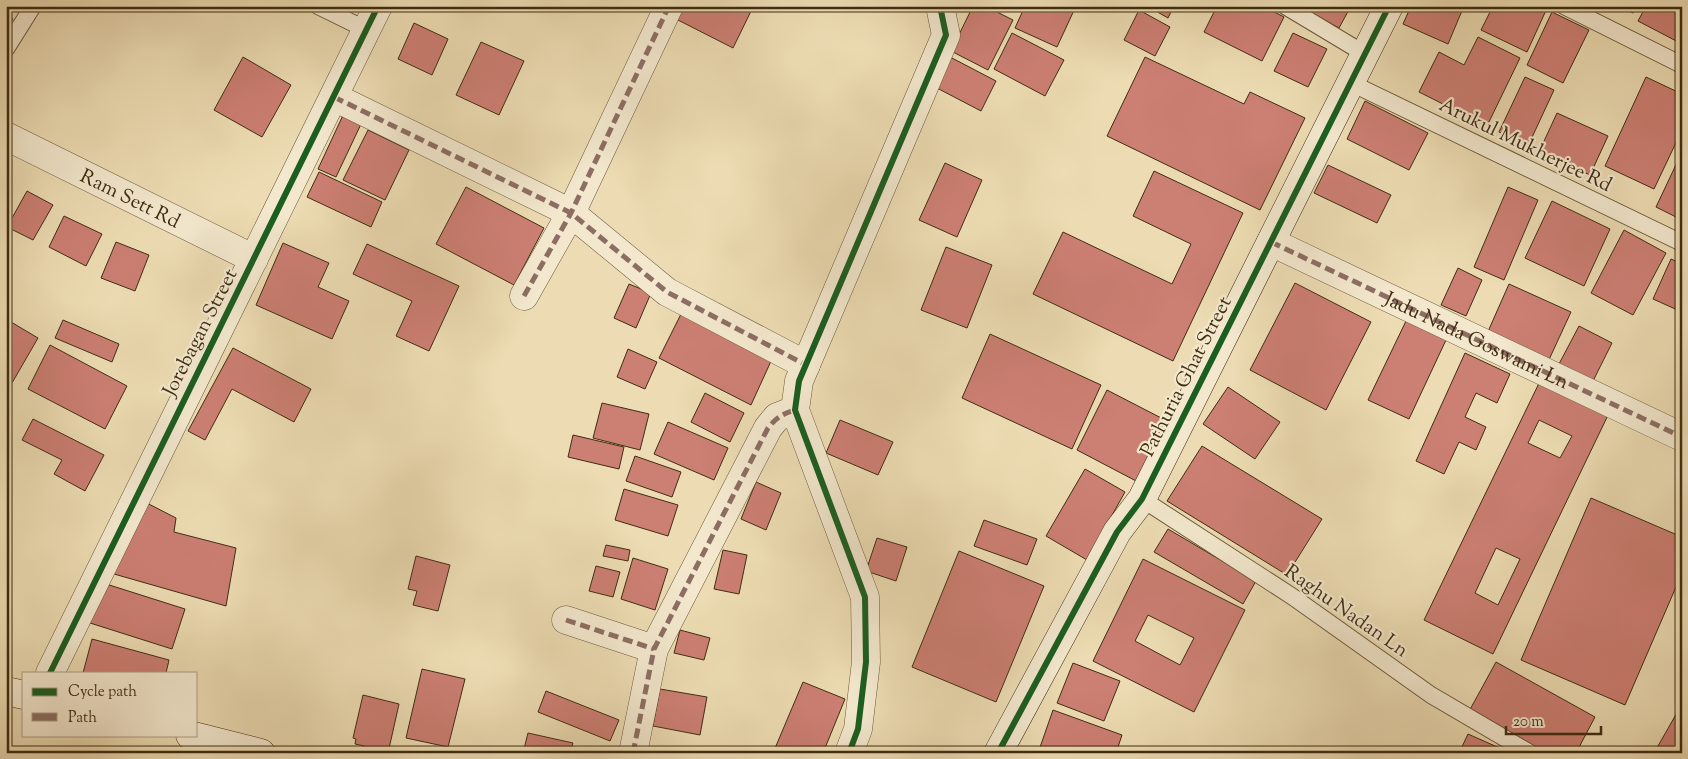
<svg xmlns="http://www.w3.org/2000/svg" width="1688" height="759" font-family="'Sorts Mill Goudy',serif">
<style>
.building{fill:#cc7f73;stroke:#3f2d12;fill-rule:evenodd}
.lines{fill:none;stroke-linecap:round;stroke-linejoin:round}
.lane-casing{stroke:#6a593a;stroke-width:18}
.street-casing{stroke:#6a593a;stroke-width:29}
.secondary-casing{stroke:#3f2d12;stroke-width:29}
.lane{stroke:#f3e8ce;stroke-width:16}
.street{stroke:#f3e8ce;stroke-width:28}
.secondary{stroke:#f3e8ce;stroke-width:28}
.quiet{stroke:#8d6e63;stroke-width:5;stroke-dasharray:10 5;stroke-linecap:butt}
.cycleway-casing{stroke:#f3e8ce;stroke-width:9}
.cycleway{stroke:#1b5e20;stroke-width:6}
.labels{text-anchor:middle;stroke-width:4.5;stroke-linejoin:round;paint-order:stroke}
.street-label{font-size:20px;fill:#3f2d12;stroke:#f3e8ce}
</style>
<rect width="100%" height="100%" fill="#eddcb3"/>
<filter id="stains"><feTurbulence type="fractalNoise" baseFrequency=".004" numOctaves="4"/><feColorMatrix values="0 0 0 0 .2 0 0 0 0 .09 0 0 0 0 .02 0 0 0 .5 -.17"/></filter>
<radialGradient id="worn" r=".72"><stop offset=".6" stop-color="#630" stop-opacity="0"/><stop offset="1" stop-color="#630" stop-opacity=".3"/></radialGradient>
<g class="building">
<path d="M682,6H750L753,7L733,48L676,19Z"/>
<path d="M973,6H985L1013,20L988,70L951,51Z"/>
<path d="M1025,6H1076L1057,47L1015,28Z"/>
<path d="M1147,6H1174L1168,18Z"/>
<path d="M1217,6H1263L1284,17L1262,61L1204,32Z"/>
<path d="M1299,6H1351L1339,28Z"/>
<path d="M1411,6H1464L1448,44L1403,24Z"/>
<path d="M1493,6H1548L1527,52L1481,30Z"/>
<path d="M1619,6H1637L1633,13Z"/>
<path d="M1646,6H1682V44L1638,21Z"/>
<path d="M1139,10L1170,27L1155,56L1124,40Z"/>
<path d="M1552,12L1589,30L1563,83L1527,65Z"/>
<path d="M6,15L13,19L6,30Z"/>
<path d="M414,23L448,39L432,75L398,59Z"/>
<path d="M1012,33L1064,60L1045,96L994,69Z"/>
<path d="M1293,33L1327,49L1308,87L1274,71Z"/>
<path d="M1478,37L1520,58L1487,126L1419,92L1439,52L1464,65Z"/>
<path d="M481,42L524,61L499,115L456,95Z"/>
<path d="M243,57L291,85L262,137L214,110Z"/>
<path d="M950,57L996,81L981,111L935,87Z"/>
<path d="M1145,57L1244,104L1250,92L1305,118L1260,210L1107,136Z"/>
<path d="M1525,77L1554,90L1528,146L1499,132Z"/>
<path d="M1646,77L1682,94V130L1654,189L1605,166Z"/>
<path d="M1365,101L1428,133L1409,170L1347,139Z"/>
<path d="M344,113L362,122L336,177L318,169Z"/>
<path d="M1557,113L1608,136L1590,175L1539,152Z"/>
<path d="M368,130L409,150L385,200L343,180Z"/>
<path d="M1682,152V220L1656,207Z"/>
<path d="M945,163L982,180L957,237L919,220Z"/>
<path d="M1328,165L1391,195L1377,223L1314,193Z"/>
<path d="M1154,171L1243,213L1173,361L1033,294L1063,232L1172,284L1191,244L1133,216Z"/>
<path d="M319,172L382,202L371,227L307,197Z"/>
<path d="M466,187L544,228L514,285L436,244Z"/>
<path d="M1508,187L1538,200L1504,280L1474,267Z"/>
<path d="M27,191L53,205L33,240L7,227Z"/>
<path d="M1552,201L1610,229L1584,286L1525,258Z"/>
<path d="M64,216L102,234L86,266L49,247Z"/>
<path d="M1624,230L1666,253L1633,315L1591,293Z"/>
<path d="M116,242L149,255L135,291L101,278Z"/>
<path d="M283,243L329,263L318,287L349,301L332,339L256,305Z"/>
<path d="M367,244L459,286L429,351L396,336L412,301L353,274Z"/>
<path d="M946,247L992,265L967,328L921,310Z"/>
<path d="M1671,259L1682,264V312L1653,299Z"/>
<path d="M1458,268L1482,280L1466,316L1441,305Z"/>
<path d="M1295,283L1371,322L1326,410L1250,370Z"/>
<path d="M629,284L651,293L636,328L614,318Z"/>
<path d="M1509,284L1571,312L1547,364L1486,336Z"/>
<path d="M682,312L772,359L751,405L659,358Z"/>
<path d="M6,319L38,338L12,383L6,379Z"/>
<path d="M63,320L119,344L112,362L55,338Z"/>
<path d="M1406,321L1446,340L1409,419L1368,400Z"/>
<path d="M1579,326L1612,343L1593,381L1559,364Z"/>
<path d="M990,334L1101,385L1072,449L962,398Z"/>
<path d="M50,345L127,386L105,429L28,389Z"/>
<path d="M233,348L311,389L294,422L232,389L205,440L188,431Z"/>
<path d="M628,349L657,362L645,389L617,377Z"/>
<path d="M1465,353L1510,374L1497,403L1476,393L1465,417L1486,427L1476,450L1459,442L1444,474L1416,461Z"/>
<path d="M1543,375L1611,409L1493,654L1424,620ZM1539,420L1572,436L1560,458L1528,443ZM1496,548L1520,559L1498,605L1475,593Z"/>
<path d="M1228,387L1280,422L1255,459L1203,424Z"/>
<path d="M1107,390L1169,422L1138,482L1077,450Z"/>
<path d="M705,393L744,413L730,442L691,422Z"/>
<path d="M602,403L649,414L640,450L593,438Z"/>
<path d="M33,419L104,455L85,491L54,474L62,460L22,440Z"/>
<path d="M840,420L893,442L878,475L826,453Z"/>
<path d="M668,422L728,448L714,480L654,454Z"/>
<path d="M573,435L624,447L619,469L568,457Z"/>
<path d="M1202,446L1322,519L1287,575L1167,501Z"/>
<path d="M635,456L681,472L672,497L626,481Z"/>
<path d="M1085,469L1125,492L1087,560L1046,536Z"/>
<path d="M756,482L781,493L766,530L741,519Z"/>
<path d="M624,489L678,505L668,536L615,520Z"/>
<path d="M1591,498L1682,537V573L1625,705L1521,660Z"/>
<path d="M141,500L176,518L174,532L236,548L226,606L107,572Z"/>
<path d="M984,520L1037,539L1027,565L974,546Z"/>
<path d="M1168,529L1256,581L1243,604L1154,552Z"/>
<path d="M877,538L907,547L896,581L866,571Z"/>
<path d="M606,545L630,550L628,561L603,556Z"/>
<path d="M723,550L747,555L739,594L714,589Z"/>
<path d="M959,551L1044,586L996,702L912,667Z"/>
<path d="M416,556L450,565L438,611L413,605L417,591L408,589Z"/>
<path d="M633,558L668,569L655,610L621,599Z"/>
<path d="M1143,559L1245,610L1194,712L1093,661ZM1148,615L1194,638L1180,665L1135,641Z"/>
<path d="M596,566L620,572L613,597L589,591Z"/>
<path d="M103,583L185,609L172,649L90,623Z"/>
<path d="M680,630L710,638L704,660L674,653Z"/>
<path d="M92,639L169,660L166,673H83Z"/>
<path d="M1496,662L1595,717L1576,753H1536L1467,715Z"/>
<path d="M1073,663L1120,681L1104,721L1057,703Z"/>
<path d="M422,669L465,679L448,747L406,738Z"/>
<path d="M803,682L845,699L823,753H773Z"/>
<path d="M660,689L707,697L700,735L653,726Z"/>
<path d="M546,691L619,720L610,741L538,712Z"/>
<path d="M363,695L399,704L388,753H362L364,746L355,744L356,739L353,738Z"/>
<path d="M1682,704V753H1654Z"/>
<path d="M1053,710L1122,735L1116,753H1038Z"/>
<path d="M528,733L573,743L570,753H523Z"/>
<path d="M1468,734L1511,753H1459Z"/>
</g>
<g class="lines">
<defs>
<g id="lane">
<path d="M318,6L367,30"/>
<path d="M1285,6L1365,54"/>
<path d="M1564,6L1682,65"/>
<path d="M6,49L33,6"/>
<path d="M1351,83L1682,243"/>
<path d="M1142,499L1293,597L1431,695L1530,753"/>
</g>
<g id="street">
<path d="M334,97L571,213L667,292L806,365"/>
<path id="s1" d="M6,136L254,259"/>
<path d="M1271,242L1682,437"/>
<path d="M524,296L571,213L669,6"/>
<path d="M566,620L654,649"/>
<path d="M50,673L378,6"/>
<path d="M633,753L654,649L768,428L777,417L795,410"/>
<path d="M849,753L858,729L866,662L865,597L795,410L799,381L946,35L940,6"/>
</g>
<g id="secondary">
<path d="M6,691L24,695"/>
<path d="M190,735L261,753"/>
<path d="M998,753L1117,532L1142,499L1389,6"/>
</g>
</defs>
<use href="#lane" class="lane-casing"/>
<use href="#street" class="street-casing"/>
<use href="#secondary" class="secondary-casing"/>
<use href="#lane" class="lane"/>
<use href="#street" class="street"/>
<use href="#secondary" class="secondary"/>
<g class="quiet">
<path d="M334,97L571,213L667,292L806,365"/>
<path id="s2" d="M1271,242L1682,437"/>
<path d="M524,296L571,213L669,6"/>
<path d="M566,620L654,649"/>
<path d="M633,753L654,649L768,428C776,418 782,414 795,410L796,415"/>
</g>
<defs>
<g id="cycleway">
<path d="M50,673L378,6"/>
<path d="M849,753L858,729L866,662L865,597L795,410L799,381L946,35L940,6"/>
<path d="M998,753L1117,532L1142,499L1389,6"/>
</g>
</defs>
<use href="#cycleway" class="cycleway-casing"/>
<use href="#cycleway" class="cycleway"/>
</g>
<g class="labels">
<g class="street-label">
<text transform="translate(1526 144) rotate(26)" y="7">Arukul Mukherjee Rd</text>
<text dy="7" stroke="none"><textPath href="#s1" startOffset="139">Ram Sett Rd</textPath></text>
<text transform="translate(199 332) rotate(-63)" y="7">Jorebagan Street</text>
<text dy="7" stroke="none"><textPath href="#s2" startOffset="228">Jadu Nada Goswami Ln</textPath></text>
<text transform="translate(1185 376) rotate(-63)" y="7">Pathuria Ghat Street</text>
<text transform="translate(1347 610) rotate(35)" y="7">Raghu Nadan Ln</text>
</g>
</g>
<rect width="1688" height="759" fill="none" stroke="#eddcb3" stroke-width="25"/>
<rect x="8" y="8" width="1673" height="744" fill="none" stroke="#3f2d12" stroke-width="2.5"/>
<rect x="12" y="12" width="1663" height="734" fill="none" stroke="#3f2d12"/>
<rect x="22" y="672" width="175" height="65" fill="#f3e8ce" stroke="#ab9d83"/>
<rect x="32" y="688" width="25" height="8" fill="#1b5e20" stroke="#ab9d83"/>
<text x="68" y="696" font-size="15" fill="#3f2d12">Cycle path</text>
<rect x="32" y="713" width="25" height="8" fill="#8d6e63" stroke="#ab9d83"/>
<text x="68" y="722" font-size="15" fill="#3f2d12">Path</text>
<path d="M1506 726v8h95v-8" fill="none" stroke="#3f2d12" stroke-width="2.5"/>
<text x="1513" y="726" font-size="15" fill="#3f2d12" stroke="#f3e8ce" stroke-width="4" paint-order="stroke">20 m</text>
<rect width="100%" height="100%" filter="url(#stains)"/>
<rect width="100%" height="100%" fill="url(#worn)"/>
</svg>
